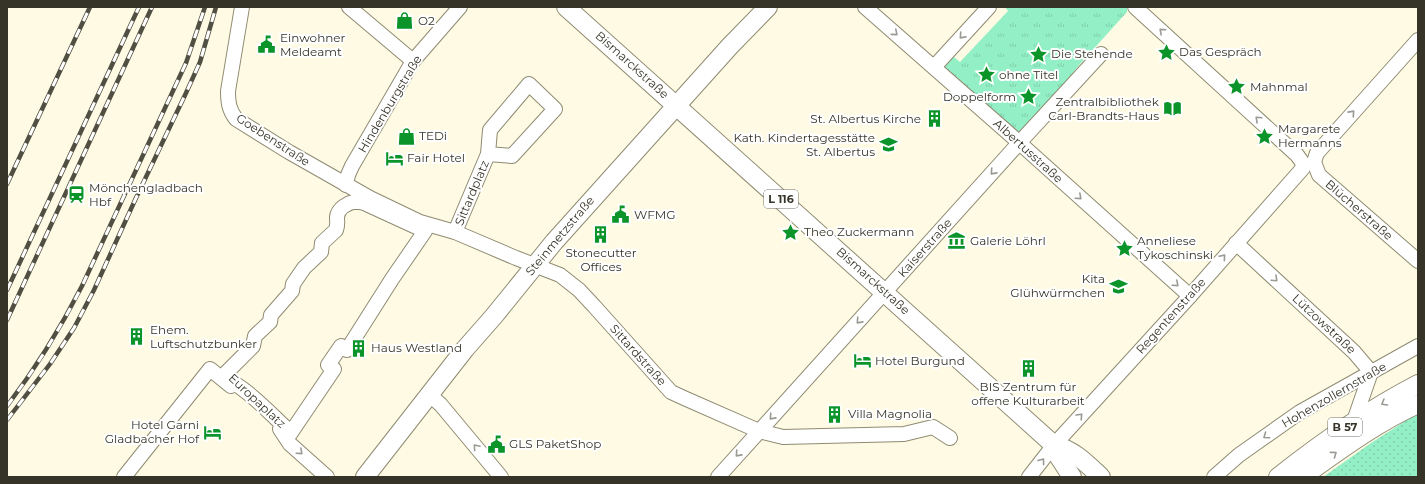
<svg xmlns="http://www.w3.org/2000/svg" width="1425" height="484" font-family="Montserrat,sans-serif">
<style>
.grass{fill:url(#grass-dots)}
.park{fill:url(#park-tufts)}
.lines{fill:none;stroke-linecap:round;stroke-linejoin:round}
.minor-casing{stroke:#8f8b72;stroke-width:16}
.major-casing{stroke:#8f8b72;stroke-width:20}
.minor{stroke:#fff;stroke-width:14}
.major{stroke:#fff;stroke-width:18}
.rail-casing{stroke:#514f42;stroke-width:4.5}
.rail{stroke:#fff;stroke-width:3;stroke-dasharray:9;stroke-linecap:butt}
.oneway{stroke:#9a9a94}
.labels{text-anchor:middle;stroke-width:4;stroke-linejoin:round;paint-order:stroke}
.shield{fill:#fff;stroke:#727169;stroke-width:1}
.shield-label{font-size:11px;font-weight:bold;fill:#363429}
.poi-label{font-size:12px;fill:#363429;stroke:#fff;text-anchor:start}
.street-label{font-size:12px;fill:#363429;stroke:#fff}
</style>
<defs>
<pattern id="grass-dots" width="8" height="8" patternUnits="userSpaceOnUse"><rect width="8" height="8" fill="#93f0c6"/><path d="M2 2h.1M6 6h.1" fill="none" stroke="#7fceaa" stroke-width="1.8" stroke-linecap="round"/></pattern>
<pattern id="park-tufts" width="24" height="20" patternUnits="userSpaceOnUse"><rect width="24" height="20" fill="#93f0c6"/><path d="M3 7l-1-3M5 7V3M7 7l1-3M15 17l-1-3M17 17v-4M19 17l1-3" fill="none" stroke="#7fceaa"/></pattern>
</defs>
<rect width="100%" height="100%" fill="#fefae4"/>
<path class="grass" d="M1418,414V477H1323L1371,443L1413,416Z"/>
<path class="park" d="M1005,7L1127,8V12L1080,64L1026,130L1019,133L941,64L950,54L960,62L1008,11Z"/>
<g class="lines">
<defs>
<g id="minor">
<path d="M242,7L228,91C228,102 229,110 236,119L289,152L370,198L420,222L455,232L516,258L560,275L579,290L594,306L671,392L684,398L759,431L783,437L904,434L933,427L950,438"/>
<path d="M349,7L413,61"/>
<path d="M865,7L1014,138L1190,296"/>
<path d="M1418,40L1317,153L1314,162L1319,175L1418,261"/>
<path d="M934,67L989,7"/>
<path d="M346,185L348,175L352,166L413,61L460,7"/>
<path d="M356,201L364,203L425,231L392,279L347,350L341,346L328,365L334,369L290,434L286,428C272,415 259,401 244,390C238,385 228,381 226,373L253,346L255,336L270,322L271,315L292,291L293,284L304,268L321,252L322,243L336,230C338,225 337,221 337,217C338,208 348,203 356,201Z"/>
<path d="M455,232L488,154L490,130L529,84L555,109L512,156L488,154"/>
<path d="M1236,243L1354,352L1371,372"/>
<path d="M430,395L441,405L501,477"/>
<path d="M1354,421L1371,372"/>
<path d="M280,429L290,444L327,477"/>
<path d="M124,477L210,369L231,386"/>
<path d="M718,477L1019,143L1101,54"/>
<path d="M1029,477L1054,445L1190,296L1303,168L1302,162L1297,155L1135,7"/>
<path d="M1214,477L1239,455L1300,412L1418,346"/>
</g>
<g id="major">
<path d="M566,7L1044,436L1054,445L1059,457L1072,477"/>
<path d="M1054,445C1074,450 1086,463 1101,477"/>
<path d="M365,477L465,349L494,316L554,242L730,46L768,7"/>
<path d="M1278,477C1322,442 1368,410 1418,384"/>
<path d="M1302,477C1340,450 1376,423 1418,404"/>
</g>
</defs>
<use href="#minor" class="minor-casing"/>
<use href="#major" class="major-casing"/>
<use href="#minor" class="minor"/>
<use href="#major" class="major"/>
<defs>
<g id="rail">
<path d="M7,184L90,7"/>
<path d="M7,290L139,7"/>
<path d="M7,320L152,7"/>
<path d="M7,406C36,368 60,329 82,286L186,63L205,7"/>
<path d="M7,420L50,364L74,328L94,290L136,198L186,93L200,62L216,7"/>
</g>
</defs>
<use href="#rail" class="rail-casing"/>
<use href="#rail" class="rail"/>
</g>
<defs><path id="oneway-chevron" d="M-2-3.5L2.5 0L-2 3.5" fill="none" stroke-width="1.6" stroke-linecap="round" stroke-linejoin="round"/></defs>
<g class="oneway">
<use href="#oneway-chevron" transform="translate(1162 31) rotate(-138)"/>
<use href="#oneway-chevron" transform="translate(895 33) rotate(41)"/>
<use href="#oneway-chevron" transform="translate(962 36) rotate(132)"/>
<use href="#oneway-chevron" transform="translate(1352 113) rotate(-48)"/>
<use href="#oneway-chevron" transform="translate(1258 119) rotate(-137)"/>
<use href="#oneway-chevron" transform="translate(993 172) rotate(132)"/>
<use href="#oneway-chevron" transform="translate(1079 197) rotate(42)"/>
<use href="#oneway-chevron" transform="translate(1223 257) rotate(-49)"/>
<use href="#oneway-chevron" transform="translate(1275 279) rotate(43)"/>
<use href="#oneway-chevron" transform="translate(1176 284) rotate(42)"/>
<use href="#oneway-chevron" transform="translate(859 321) rotate(132)"/>
<use href="#oneway-chevron" transform="translate(1384 403) rotate(150)"/>
<use href="#oneway-chevron" transform="translate(1080 416) rotate(-47)"/>
<use href="#oneway-chevron" transform="translate(772 417) rotate(132)"/>
<use href="#oneway-chevron" transform="translate(1266 436) rotate(145)"/>
<use href="#oneway-chevron" transform="translate(476 447) rotate(-130)"/>
<use href="#oneway-chevron" transform="translate(300 452) rotate(42)"/>
<use href="#oneway-chevron" transform="translate(738 454) rotate(132)"/>
<use href="#oneway-chevron" transform="translate(1334 454) rotate(-36)"/>
<use href="#oneway-chevron" transform="translate(1042 461) rotate(-53)"/>
</g>
<defs>
<symbol id="shop-bare" viewBox="-9 -9 18 18"><path d="M-5-2.5h2.3a2.7 3.5 0 0 1 5.4 0H5L5.5 6h-11ZM-1.5-2.5h3a1.5 2.3 0 0 0-3 0Z" fill="#0b9429" stroke="#fff" stroke-width="2.5" paint-order="stroke"/></symbol>
<symbol id="civic-bare" viewBox="-9 -9 18 18"><path d="M-.6-6.5H3V-4.5H.6V-3L4-1V1h2V6H-6V1h2V-1L-.6-3ZM-1.2 2.5V6h2.4V2.5Z" fill="#0b9429" stroke="#fff" stroke-width="2.5" paint-order="stroke"/></symbol>
<symbol id="sight-bare" viewBox="-9 -9 18 18"><path d="M0-6L1.8-2.2L6-1.7L2.9 1.2L3.7 5.4L0 3.3L-3.7 5.4L-2.9 1.2L-6-1.7L-1.8-2.2Z" fill="#0b9429" stroke="#fff" stroke-width="2.5" paint-order="stroke"/></symbol>
<symbol id="library-bare" viewBox="-9 -9 18 18"><path d="M-6-4Q-3-5.5-.7-3.5V5Q-3 3-6 4ZM6-4Q3-5.5 .7-3.5V5Q3 3 6 4Z" fill="#0b9429" stroke="#fff" stroke-width="2.5" paint-order="stroke"/></symbol>
<symbol id="building-bare" viewBox="-9 -9 18 18"><path d="M-4-6H4V6H1V3H-1V6H-4ZM-2.5-4.3h1.7v1.8h-1.7ZM.8-4.3h1.7v1.8H.8ZM-2.5-1h1.7V.8h-1.7ZM.8-1h1.7V.8H.8Z" fill="#0b9429" stroke="#fff" stroke-width="2.5" paint-order="stroke"/></symbol>
<symbol id="school-bare" viewBox="-9 -9 18 18"><path d="M0-5L7-2L0 1L-7-2ZM-4 1L0 2.5L4 1V4Q0 6-4 4Z" fill="#0b9429" stroke="#fff" stroke-width="2.5" paint-order="stroke"/></symbol>
<symbol id="hotel-bare" viewBox="-9 -9 18 18"><path d="M-6-4.5h1.5V1H6V5H4.5V3h-9V5H-6ZM-4 0a1.8 1.8 0 1 1 3.6 0ZM.5 0V-2.5h3Q6-2.5 6 0Z" fill="#0b9429" stroke="#fff" stroke-width="2.5" paint-order="stroke"/></symbol>
<symbol id="station-bare" viewBox="-9 -9 18 18"><path d="M-3-6H3Q5-6 5-4V2Q5 4 3 4L4.5 6H3L1.5 4h-3L-3 6H-4.5L-3 4Q-5 4-5 2V-4Q-5-6-3-6ZM-3.5-4v3h7v-3ZM-3.5 1v1.5H-2V1ZM2 1v1.5H3.5V1Z" fill="#0b9429" stroke="#fff" stroke-width="2.5" paint-order="stroke"/></symbol>
<symbol id="museum-bare" viewBox="-9 -9 18 18"><path d="M0-6L6-3V-2H-6V-3ZM-5-1h2V3h-2ZM-1-1h2V3h-2ZM3-1h2V3H3ZM-6 4H6V6H-6Z" fill="#0b9429" stroke="#fff" stroke-width="2.5" paint-order="stroke"/></symbol>
</defs>
<g fill-rule="evenodd">
<use href="#shop-bare" x="392" y="8" width="25" height="25"/>
<use href="#civic-bare" x="254" y="32" width="25" height="25"/>
<use href="#sight-bare" x="1154" y="40" width="25" height="25"/>
<use href="#sight-bare" x="1026" y="42" width="25" height="25"/>
<use href="#sight-bare" x="974" y="62" width="25" height="25"/>
<use href="#sight-bare" x="1224" y="74" width="25" height="25"/>
<use href="#sight-bare" x="1016" y="84" width="25" height="25"/>
<use href="#library-bare" x="1160" y="96" width="25" height="25"/>
<use href="#building-bare" x="922" y="106" width="25" height="25"/>
<use href="#shop-bare" x="394" y="124" width="25" height="25"/>
<use href="#sight-bare" x="1252" y="124" width="25" height="25"/>
<use href="#school-bare" x="876" y="132" width="25" height="25"/>
<use href="#hotel-bare" x="382" y="146" width="25" height="25"/>
<use href="#station-bare" x="64" y="182" width="25" height="25"/>
<use href="#civic-bare" x="608" y="202" width="25" height="25"/>
<use href="#sight-bare" x="778" y="220" width="25" height="25"/>
<use href="#building-bare" x="588" y="222" width="25" height="25"/>
<use href="#museum-bare" x="944" y="228" width="25" height="25"/>
<use href="#sight-bare" x="1112" y="236" width="25" height="25"/>
<use href="#school-bare" x="1106" y="274" width="25" height="25"/>
<use href="#building-bare" x="124" y="324" width="25" height="25"/>
<use href="#building-bare" x="346" y="336" width="25" height="25"/>
<use href="#hotel-bare" x="850" y="348" width="25" height="25"/>
<use href="#building-bare" x="1016" y="356" width="25" height="25"/>
<use href="#building-bare" x="822" y="402" width="25" height="25"/>
<use href="#hotel-bare" x="200" y="420" width="25" height="25"/>
<use href="#civic-bare" x="484" y="432" width="25" height="25"/>
</g>
<g class="labels">
<g class="shield">
<rect x="764" y="190" width="34" height="18" rx="3"/>
<rect x="1328" y="418" width="34" height="18" rx="3"/>
</g>
<g class="shield-label">
<text x="781" y="203">L 116</text>
<text x="1345" y="431">B 57</text>
</g>
<g class="poi-label">
<text x="418" y="25">O2</text>
<text x="280" y="42">Einwohner<tspan x="280" dy="14">Meldeamt</tspan></text>
<text x="1179" y="56">Das Gespräch</text>
<text x="1051" y="58">Die Stehende</text>
<text x="999" y="79">ohne Titel</text>
<text x="1250" y="91">Mahnmal</text>
<text x="1016" y="101" text-anchor="end">Doppelform</text>
<text x="1159" y="106" text-anchor="end">Zentralbibliothek<tspan x="1159" dy="14">Carl-Brandts-Haus</tspan></text>
<text x="921" y="123" text-anchor="end">St. Albertus Kirche</text>
<text x="1278" y="133">Margarete<tspan x="1278" dy="14">Hermanns</tspan></text>
<text x="419" y="140">TEDi</text>
<text x="875" y="142" text-anchor="end">Kath. Kindertagesstätte<tspan x="875" dy="14">St. Albertus</tspan></text>
<text x="407" y="162">Fair Hotel</text>
<text x="89" y="192">Mönchengladbach<tspan x="89" dy="14">Hbf</tspan></text>
<text x="634" y="219">WFMG</text>
<text x="804" y="236">Theo Zuckermann</text>
<text x="970" y="245">Galerie Löhrl</text>
<text x="1137" y="245">Anneliese<tspan x="1137" dy="14">Tykoschinski</tspan></text>
<text x="601" y="257" text-anchor="middle">Stonecutter<tspan x="601" dy="14">Offices</tspan></text>
<text x="1105" y="283" text-anchor="end">Kita<tspan x="1105" dy="14">Glühwürmchen</tspan></text>
<text x="150" y="334">Ehem.<tspan x="150" dy="14">Luftschutzbunker</tspan></text>
<text x="371" y="352">Haus Westland</text>
<text x="875" y="365">Hotel Burgund</text>
<text x="1028" y="391" text-anchor="middle">BIS Zentrum für<tspan x="1028" dy="14">offene Kulturarbeit</tspan></text>
<text x="848" y="418">Villa Magnolia</text>
<text x="199" y="429" text-anchor="end">Hotel Garni<tspan x="199" dy="14">Gladbacher Hof</tspan></text>
<text x="509" y="448">GLS PaketShop</text>
</g>
<g class="street-label">
<text transform="translate(632 65) rotate(42)" y="4">Bismarckstraße</text>
<text transform="translate(390 104) rotate(-59)" y="4">Hindenburgstraße</text>
<text transform="translate(273 140) rotate(33)" y="4">Goebenstraße</text>
<text transform="translate(1028 151) rotate(42)" y="4">Albertusstraße</text>
<text transform="translate(472 193) rotate(-67)" y="4">Sittardplatz</text>
<text transform="translate(1359 210) rotate(41)" y="4">Blücherstraße</text>
<text transform="translate(560 236) rotate(-50)" y="4">Steinmetzstraße</text>
<text transform="translate(925 248) rotate(-48)" y="4">Kaiserstraße</text>
<text transform="translate(873 281) rotate(42)" y="4">Bismarckstraße</text>
<text transform="translate(1171 316) rotate(-48)" y="4">Regentenstraße</text>
<text transform="translate(1324 324) rotate(43)" y="4">Lützowstraße</text>
<text transform="translate(638 355) rotate(48)" y="4">Sittardstraße</text>
<text transform="translate(1334 395) rotate(-30)" y="4">Hohenzollernstraße</text>
<text transform="translate(257 401) rotate(43)" y="4">Europaplatz</text>
</g>
</g>
<rect width="1425" height="484" fill="none" stroke="#363429" stroke-width="16"/>
</svg>
